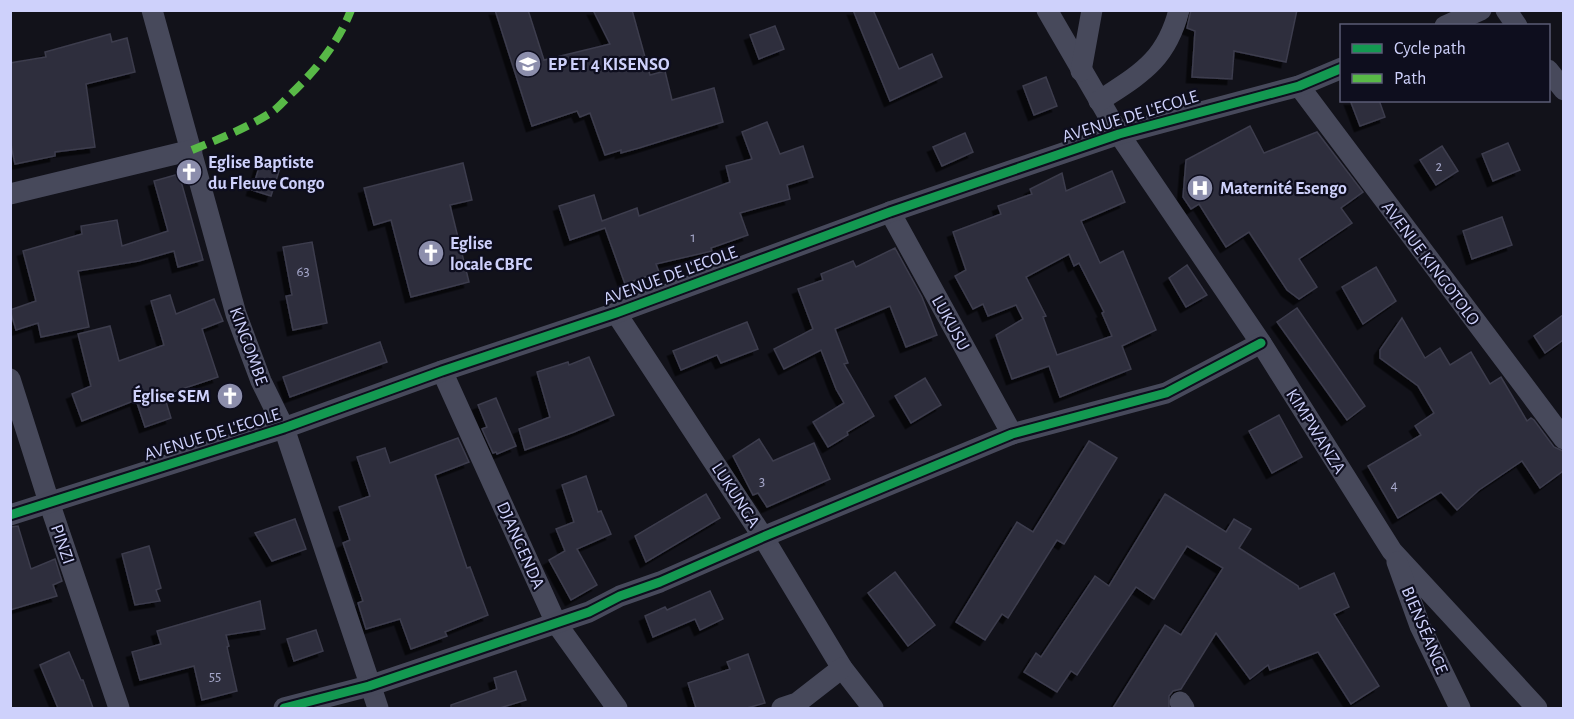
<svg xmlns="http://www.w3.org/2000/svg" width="1574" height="719" font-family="'Alegreya Sans',sans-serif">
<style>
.building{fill:#2f2f3c;stroke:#3c3c4d;stroke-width:1.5;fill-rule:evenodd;filter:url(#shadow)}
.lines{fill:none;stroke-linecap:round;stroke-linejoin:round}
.minor{stroke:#47495b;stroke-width:21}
.quiet{stroke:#58b947;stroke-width:8;stroke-dasharray:15 8;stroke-linecap:butt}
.cycleway-casing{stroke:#0e0e1e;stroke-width:13}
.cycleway{stroke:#139951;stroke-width:9}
.labels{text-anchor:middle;stroke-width:4.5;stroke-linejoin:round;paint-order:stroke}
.number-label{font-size:15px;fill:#a6a8cb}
.poi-label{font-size:18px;font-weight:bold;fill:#ced1fb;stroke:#0e0e1e;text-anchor:start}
.street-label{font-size:18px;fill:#ced1fb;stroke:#0e0e1e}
</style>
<defs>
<filter id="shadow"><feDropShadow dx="-5.5" dy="5.5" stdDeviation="0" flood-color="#0009"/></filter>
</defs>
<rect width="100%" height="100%" fill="#12121a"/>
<g class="building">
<path d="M495,10H528L544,60L610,44L593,10H632L650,75L665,71L672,100L714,88L723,122L639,148L621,153V150L605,155L590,113L580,117L577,111L532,126Z"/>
<path d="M853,10H873L899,69L932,54L942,77L890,101Z"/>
<path d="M1191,10H1297L1286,62L1234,51L1232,79L1192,77L1195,31L1187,28Z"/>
<path d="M775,26L784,49L759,59L750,35Z"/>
<path d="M110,34L112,42L127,38L135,72L86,84L95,147L55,152V156L15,164L10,140V63L46,57L45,52Z"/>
<path d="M1046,77L1057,106L1034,115L1023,86Z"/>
<path d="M1350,100H1379L1385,117L1360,126Z"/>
<path d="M767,122L780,154L803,146L813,177L787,185L790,199L740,213L748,235L711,248L712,251L656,264L659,272L625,284L605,228L570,240L559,206L594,195L602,221L637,208L639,216L730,182L726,166L752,159L742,132Z"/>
<path d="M1250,126L1264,153L1317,132L1363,192L1341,208L1352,223L1299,259L1317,287L1299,299L1287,290L1249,232L1226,247L1199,204L1191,209L1183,197L1186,160Z"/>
<path d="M965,133L973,152L942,166L933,147Z"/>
<path d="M1508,143L1520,170L1493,181L1482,154Z"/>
<path d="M1442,146L1458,171L1436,185L1420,160Z"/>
<path d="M261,161L280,168L271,196L252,190Z"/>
<path d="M463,163L472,200L450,205L469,282L411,297L391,220L374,225L364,188Z"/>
<path d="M1112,171L1125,202L1081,221L1100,263L1123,251L1156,330L1122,346L1131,369L1060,397L1049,366L1012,379L996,335L1023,319L1016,305L988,316L983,304L973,309L955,276L966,270L953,232L1001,214L998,206L1032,194L1030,189L1062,173L1066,191ZM1069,254L1074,266L1079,263L1104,312L1102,313L1112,336L1057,355L1043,317L1046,316L1026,277Z"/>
<path d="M179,174L203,260L178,267L174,251L139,261L78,271L89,327L41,337L38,323L16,330L10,310L36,301L23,251L82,234L81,226L117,220L122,246L168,231L154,181Z"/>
<path d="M1502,217L1512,245L1472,259L1463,231Z"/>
<path d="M312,242L327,323L293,330L286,296L292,295L283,247Z"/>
<path d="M895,248L922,297L937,335L906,347L890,306L835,329L848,363L844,364L874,416L847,432L848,435L828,447L813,422L844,403L836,389L821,350L784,369L774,349L813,329L798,289L823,280L821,274L853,261L856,267Z"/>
<path d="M1187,265L1207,295L1186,307L1169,278Z"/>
<path d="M1376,267L1396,301L1363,324L1342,287Z"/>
<path d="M170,295L176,314L214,299L223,321L202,329L218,377L164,395L171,418L145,427L136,400L82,421L72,394L91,386L78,334L110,326L119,361L164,345L151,301Z"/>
<path d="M1297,308L1365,406L1347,420L1277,322Z"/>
<path d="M1563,315V340L1545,353L1534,336Z"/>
<path d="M1402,318L1425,358L1440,348L1450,365L1471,352L1490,384L1501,377L1527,421L1531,418L1534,420L1554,447L1563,451V471L1540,488L1522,461L1479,490L1457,510L1441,492L1398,518L1368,466L1421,435L1415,426L1434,413L1418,386L1380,358V350Z"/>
<path d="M747,322L758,349L721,363L717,355L681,370L673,351Z"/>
<path d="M380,342L387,362L290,397L283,377Z"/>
<path d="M589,357L614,415L574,432L525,450L519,429L550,417L537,372L568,362L569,365Z"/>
<path d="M925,378L941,405L911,423L895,396Z"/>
<path d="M496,398L516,446L497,454L496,452L493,453L482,429L487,427L478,405Z"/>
<path d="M1279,415L1302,457L1272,473L1249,431Z"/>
<path d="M458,438L469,462L435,475L467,568L470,567L488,615L445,632L447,636L411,649L400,619L366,629L358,603L363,601L343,543L350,540L339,507L370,496L357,457L385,448L390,463Z"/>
<path d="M759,439L773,461L814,443L830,479L767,507L758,493L753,495L733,456Z"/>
<path d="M1089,441L1117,458L1064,544L1057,540L1008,618L1002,614L985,640L956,622L1017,522L1033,532Z"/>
<path d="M586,476L598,512L601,511L611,534L577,549L597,585L571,600L549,560L565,551L556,529L574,522L562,485Z"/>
<path d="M706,494L720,518L646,562L635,536Z"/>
<path d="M1165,494L1226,532L1234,519L1251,529L1239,548L1298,586L1299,589L1334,573L1349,607L1334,614L1379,686L1351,704L1318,652L1270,670L1268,665L1250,679L1216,633L1181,689L1173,691L1169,696V708H1113L1165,625L1181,635L1223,568L1187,546L1154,599L1136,587L1077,675L1071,671L1057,692L1024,672L1036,653L1041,657L1095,576L1109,586Z"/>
<path d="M295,519L306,549L272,561L255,533Z"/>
<path d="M18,526L31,569L55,559L62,581L53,585L57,596L10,610V527Z"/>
<path d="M149,546L161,588L156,590L160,601L135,605L122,554Z"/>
<path d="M895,572L935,625L908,646L868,593Z"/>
<path d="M710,591L723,619L700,630L695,619L653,637L645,616L665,607L667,610Z"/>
<path d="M260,601L265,629L226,635L229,646L227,647L237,691L202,700L194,666L140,680L132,652L161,644L157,631Z"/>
<path d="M316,630L323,651L294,661L287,639Z"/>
<path d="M69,652L81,680H83L93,708H58L40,665Z"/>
<path d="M748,654L765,703L747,708H696L688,683L730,669L727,662Z"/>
<path d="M516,671L526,700L500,708H451V705L497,689L494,678Z"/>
</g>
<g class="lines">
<g class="minor">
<path d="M152,10L236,314L261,381L284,428L378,708"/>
<path d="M1047,10L1119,134L1261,343L1392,551L1537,708"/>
<path d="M1506,10L1517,26"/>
<path d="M1445,26L1481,10"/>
<path d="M1548,70L1564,90"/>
<path d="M1081,71L1092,10"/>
<path d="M1299,86L1564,439"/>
<path d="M1099,101C1140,74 1166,61 1179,10"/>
<path d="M10,194L192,150"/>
<path d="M890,212L1012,434"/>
<path d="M616,313L763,537L842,668L873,708"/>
<path d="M442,371L556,623L617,708"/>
<path d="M10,379L49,502L119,708"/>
<path d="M10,515L284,428L442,371L616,313L890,212L1119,134L1299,86L1342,68"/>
<path d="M1397,562L1420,626L1460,708"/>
<path d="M1180,702L1184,708"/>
<path d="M284,708L369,686L589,612L620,596L660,582L763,537L1012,434L1166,393L1261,343"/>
<path d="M782,708L797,703L842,668"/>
</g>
<path class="quiet" d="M192,150C219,139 247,128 272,112C278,108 283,102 289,96C314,72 338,44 351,10"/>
<defs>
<g id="cycleway">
<path d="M10,515L284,428L442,371L616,313L890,212L1119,134L1299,86L1342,68"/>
<path d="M284,708L369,686L589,612L620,596L660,582L763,537L1012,434L1166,393L1261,343"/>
</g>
</defs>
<use href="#cycleway" class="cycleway-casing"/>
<use href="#cycleway" class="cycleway"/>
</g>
<defs>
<symbol id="school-disc" viewBox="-11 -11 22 22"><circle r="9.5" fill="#8c8eac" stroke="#0e0e1e"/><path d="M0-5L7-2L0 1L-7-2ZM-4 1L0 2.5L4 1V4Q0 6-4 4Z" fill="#fff"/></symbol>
<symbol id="church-disc" viewBox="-11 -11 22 22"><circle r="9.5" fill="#8c8eac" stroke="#0e0e1e"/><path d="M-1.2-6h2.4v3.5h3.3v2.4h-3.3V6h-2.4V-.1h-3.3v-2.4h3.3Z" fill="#fff"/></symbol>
<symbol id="hospital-disc" viewBox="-11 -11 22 22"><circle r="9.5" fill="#8c8eac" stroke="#0e0e1e"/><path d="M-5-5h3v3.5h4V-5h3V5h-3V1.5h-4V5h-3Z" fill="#fff"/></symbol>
</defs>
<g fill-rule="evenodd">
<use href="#school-disc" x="513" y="49" width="30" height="30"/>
<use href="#church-disc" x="174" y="157" width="30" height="30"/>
<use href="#hospital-disc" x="1185" y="173" width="30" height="30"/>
<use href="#church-disc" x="416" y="238" width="30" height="30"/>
<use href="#church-disc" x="215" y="381" width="30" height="30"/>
</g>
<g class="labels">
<g class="number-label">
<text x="1439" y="171">2</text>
<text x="693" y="242">1</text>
<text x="303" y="276">63</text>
<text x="762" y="486">3</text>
<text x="1394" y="490">4</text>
<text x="215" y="681">55</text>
</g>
<g class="poi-label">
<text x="548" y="70">EP ET 4 KISENSO</text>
<text x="208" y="168">Eglise Baptiste<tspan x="208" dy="21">du Fleuve Congo</tspan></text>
<text x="1220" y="194">Maternité Esengo</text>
<text x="450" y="249">Eglise<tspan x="450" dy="21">locale CBFC</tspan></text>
<text x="210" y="402" text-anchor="end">Église SEM</text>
</g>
<g class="street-label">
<text transform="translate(1130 116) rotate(-17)" y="6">AVENUE DE L'ECOLE</text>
<text transform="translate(1431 263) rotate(53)" y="6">AVENUE KINGOTOLO</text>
<text transform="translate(670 275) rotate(-20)" y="6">AVENUE DE L'ECOLE</text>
<text transform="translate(951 323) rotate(61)" y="6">LUKUSU</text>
<text transform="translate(249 346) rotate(70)" y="6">KINGOMBE</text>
<text transform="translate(1316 431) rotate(58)" y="6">KIMPWANZA</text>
<text transform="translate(212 434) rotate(-17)" y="6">AVENUE DE L'ECOLE</text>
<text transform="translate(736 495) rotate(57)" y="6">LUKUNGA</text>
<text transform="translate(63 544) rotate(71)" y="6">PINZI</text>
<text transform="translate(521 545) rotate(66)" y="6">DJANGENDA</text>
<text transform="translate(1425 630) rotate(67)" y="6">BIENSÉANCE</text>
</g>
</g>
<rect width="1574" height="719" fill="none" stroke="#ced1fb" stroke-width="24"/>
<rect x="1340" y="24" width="210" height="78" fill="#0e0e1e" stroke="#5b5c76" stroke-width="1.5"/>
<rect x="1352" y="44" width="30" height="9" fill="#139951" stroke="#5b5c76" stroke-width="1.5"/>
<text x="1394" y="54" font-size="18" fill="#ced1fb">Cycle path</text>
<rect x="1352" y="74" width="30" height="9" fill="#58b947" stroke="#5b5c76" stroke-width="1.5"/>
<text x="1394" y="84" font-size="18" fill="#ced1fb">Path</text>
</svg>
